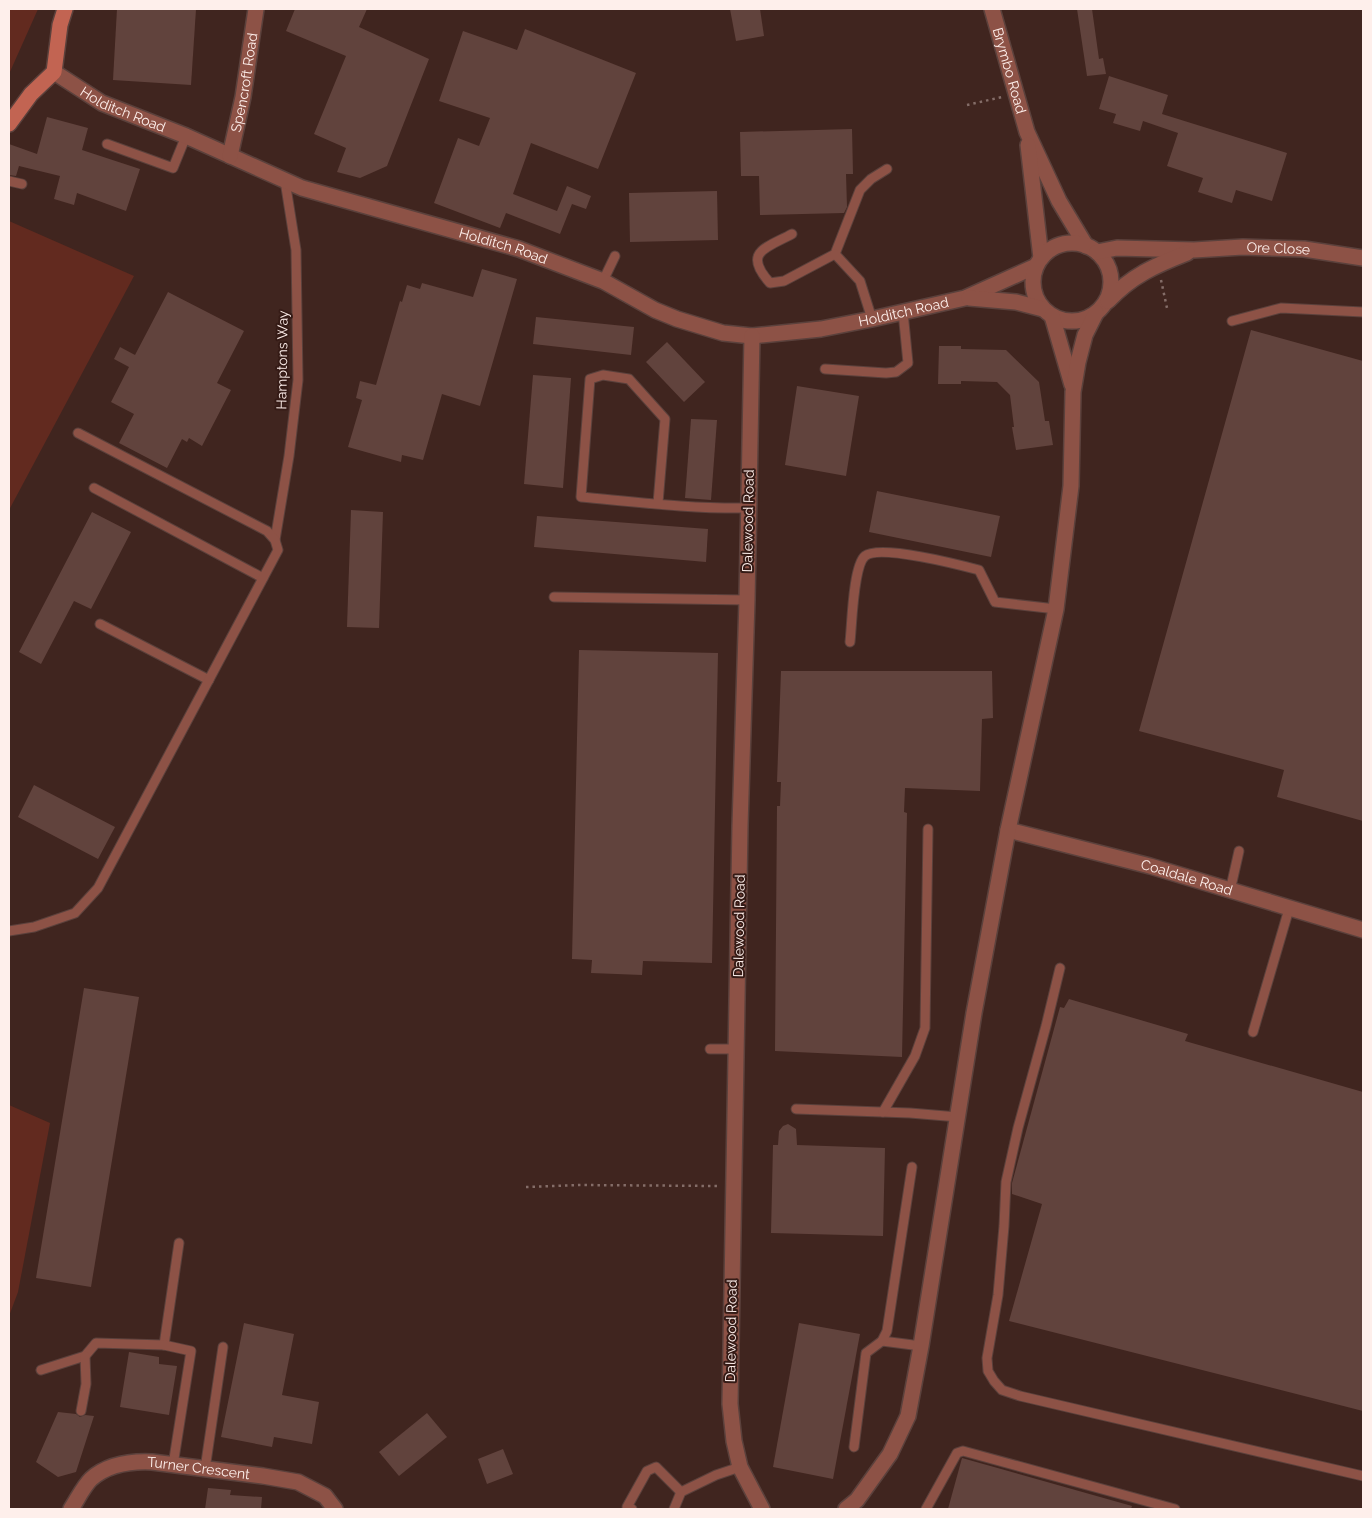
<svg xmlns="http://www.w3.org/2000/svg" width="1372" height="1518" font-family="Raleway,sans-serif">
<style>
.green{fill:#622a1f}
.building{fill:#61433d}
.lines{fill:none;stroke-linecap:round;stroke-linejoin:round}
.lane-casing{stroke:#5b413c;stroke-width:11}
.street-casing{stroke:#5b413c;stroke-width:18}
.secondary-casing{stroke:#5b413c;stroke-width:18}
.path{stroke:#846d68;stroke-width:2.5;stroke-dasharray:2.5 4;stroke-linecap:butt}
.lane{stroke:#8d5246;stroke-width:9}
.street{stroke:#8d5246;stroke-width:15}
.secondary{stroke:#c26452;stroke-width:15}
.labels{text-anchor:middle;stroke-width:4;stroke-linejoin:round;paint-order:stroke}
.street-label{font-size:14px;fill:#feefeb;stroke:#351b16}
</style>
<rect width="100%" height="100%" fill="#40251f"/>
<g class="green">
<path d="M9,9H38L9,74Z"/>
<path d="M9,221L134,276L9,510Z"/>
<path d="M9,1105L50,1123L18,1292L9,1316Z"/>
</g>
<g class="building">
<path d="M117,9H196L191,85L113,80Z"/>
<path d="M295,9H367L359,27L429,59L387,166L360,178L337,172L346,148L314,134L346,56L286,31Z"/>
<path d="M730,9H760L764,36L736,41Z"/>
<path d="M1077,9H1092L1099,59L1103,58L1106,74L1087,76Z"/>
<path d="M525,29L636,73L598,169L531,143L513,194L557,211L567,186L591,196L586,209L572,204L560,234L506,213L500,228L434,203L458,138L479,146L490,118L439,101L463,31L517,50Z"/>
<path d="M1109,76L1168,95L1162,114L1287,153L1272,201L1236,190L1232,203L1198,192L1203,178L1167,166L1178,133L1143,121L1140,131L1113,123L1116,114L1099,109Z"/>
<path d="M47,117L88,128L82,150L140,169L126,211L77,193L74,205L54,199L60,176L19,166L16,176L9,175V144L37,154Z"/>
<path d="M852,129L853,174H846L847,207L844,213L760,215L759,176H741L740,132Z"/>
<path d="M717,191L718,240L630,242L629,193Z"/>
<path d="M482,269L517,279L480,406L442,394L423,460L402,455L401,462L348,447L362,400L356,398L360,381L376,385L400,301L402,302L407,285L420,289L422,283L473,297Z"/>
<path d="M168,292L244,331L217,383L231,390L202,446L189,438L187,442L182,439L167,468L119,443L134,414L111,402L129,367L114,359L120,347L135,355Z"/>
<path d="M536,317L634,327L631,355L533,344Z"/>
<path d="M1251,330L1363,361V821L1277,797L1284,770L1139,731Z"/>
<path d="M667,342L705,382L684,402L646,362Z"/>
<path d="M939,346H961V349L1006,350L1039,382L1045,421H1049L1053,445L1016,450L1012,427H1014L1010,395L997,382L961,381V384H938Z"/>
<path d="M533,375L571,378L563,488L524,484Z"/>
<path d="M797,386L859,396L846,476L785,465Z"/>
<path d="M691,419L717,420L711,500L685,498Z"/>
<path d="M877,491L1000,516L991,557L869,532Z"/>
<path d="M351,510L383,512L379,628L347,627Z"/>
<path d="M92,512L131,532L91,609L74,601L41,664L19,652Z"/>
<path d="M537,516L708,529L706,562L534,547Z"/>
<path d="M579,650L718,653L712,963L643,961L642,975L591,973L592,960L572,959Z"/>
<path d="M781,671H992L993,718L982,719L980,791L905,788L904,812L907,813L902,1057L775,1051L777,806H780L781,782H777Z"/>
<path d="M34,785L115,827L98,859L18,817Z"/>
<path d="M84,988L139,997L91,1287L36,1278Z"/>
<path d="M1069,999L1188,1034L1185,1041L1363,1092V1411L1009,1321L1042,1204L1012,1194V1183L1060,1007L1064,1008Z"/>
<path d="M788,1124L796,1129L797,1145L885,1148L883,1236L771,1233L773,1145H778L779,1131L783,1126Z"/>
<path d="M244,1323L294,1334L282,1395L319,1402L312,1444L274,1437L272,1447L221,1437Z"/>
<path d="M799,1323L860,1334L833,1479L773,1467Z"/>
<path d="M129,1352L159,1357V1364L177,1366L169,1415L120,1407Z"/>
<path d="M58,1412L76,1414L80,1417L85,1415L94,1416L76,1472L58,1477L36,1462Z"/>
<path d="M427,1413L447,1437L399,1476L379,1452Z"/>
<path d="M503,1449L513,1474L487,1484L478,1459Z"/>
<path d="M962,1458L1132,1506L1131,1509H948Z"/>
<path d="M208,1488L231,1490L230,1495L262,1497L261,1509H205Z"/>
</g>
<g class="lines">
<defs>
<g id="lane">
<path d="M107,144L173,168L186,136"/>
<path d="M9,181L22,184"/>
<path d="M792,234C766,248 742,252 770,283L784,281L835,254L860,190L871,179L887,169"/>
<path d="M835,254L860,281L872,319"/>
<path d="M603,281L615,256"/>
<path d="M1232,321L1281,308L1363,312"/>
<path d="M825,369L886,373L896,372L908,363L903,312"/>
<path d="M94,488L263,578"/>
<path d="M658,503L665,419L629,379L603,375L590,379L581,497C636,502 693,509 748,508"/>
<path d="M275,540L289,456L298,380L296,250L285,181"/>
<path d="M554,597L747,600"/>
<path d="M100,624L209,680"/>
<path d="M850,642C852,625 853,566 865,556C879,544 960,565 979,570L995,602L1056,609"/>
<path d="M1230,891L1239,851"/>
<path d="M9,931L34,927L75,913L98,888L278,550L275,540L267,531L78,433"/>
<path d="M1060,968L1046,1026L1018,1128L1006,1182L1004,1226L998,1295L987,1358L988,1371L994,1381L1002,1390L1020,1396L1363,1476"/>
<path d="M1253,1032L1289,909"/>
<path d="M710,1049H736"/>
<path d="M796,1109L910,1113L958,1117"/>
<path d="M883,1112L915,1056L925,1028L928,829"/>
<path d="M882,1341L921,1346"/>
<path d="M164,1345L179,1243"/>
<path d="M41,1370L85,1356L96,1343L164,1345L191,1351L173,1465"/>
<path d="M81,1411L86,1384L85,1356"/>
<path d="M854,1447L866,1353L882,1341L887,1331L912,1167"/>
<path d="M205,1469L223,1347"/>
<path d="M632,1509L627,1507L647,1471L656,1467L681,1492"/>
<path d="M674,1509L681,1492L716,1475L740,1467"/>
<path d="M926,1509L957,1453L963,1451L1175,1509"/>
</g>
<g id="street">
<path id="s1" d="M992,9L1027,132L1059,201L1086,246"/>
<path id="s2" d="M54,72L102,103L186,136L302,188L519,249L603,281L655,310L677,319L723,333L752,336L821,329L872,319L965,298L1036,266"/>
<path d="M1028,145L1041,258"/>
<path id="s3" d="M230,156L243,97L256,9"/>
<circle cx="1072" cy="282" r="39"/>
<path id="s4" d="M1097,252L1117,248L1194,250L1243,247L1304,249L1363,258"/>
<path d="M969,298L1016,302L1043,309"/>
<path d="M1108,301C1131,276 1156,265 1187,253"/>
<path d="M1052,316L1072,385"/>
<path d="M752,336L747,600L740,826L730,1404L734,1441L740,1467L762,1509"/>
<path id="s5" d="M1008,830L1150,866L1363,930"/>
<path id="s6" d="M71,1509C77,1500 83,1487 91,1479C108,1464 130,1461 152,1462L263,1476L298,1482L325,1496L335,1509"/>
<path d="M846,1509L857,1500L890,1454L908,1416L921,1346L974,1013L1008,830L1056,609L1071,486L1073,392L1078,362L1085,335L1096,313"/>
</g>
<path id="secondary" d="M9,124L31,94L54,72L60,25L65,9"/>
</defs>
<use href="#lane" class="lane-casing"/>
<use href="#street" class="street-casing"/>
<use href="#secondary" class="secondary-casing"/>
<g class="path">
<path d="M967,105L1002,97"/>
<path d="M1161,280L1167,308"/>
<path d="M526,1187L580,1185L718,1186"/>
</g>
<use href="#lane" class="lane"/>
<use href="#street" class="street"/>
<use href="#secondary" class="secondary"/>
</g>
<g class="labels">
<g class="street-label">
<text dy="5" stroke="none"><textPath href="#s1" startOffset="64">Brymbo Road</textPath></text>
<text dy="5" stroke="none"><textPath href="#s3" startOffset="75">Spencroft Road</textPath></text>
<text dy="5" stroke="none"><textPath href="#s2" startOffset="79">Holditch Road</textPath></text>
<text dy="5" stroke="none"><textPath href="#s2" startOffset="484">Holditch Road</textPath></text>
<text dy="5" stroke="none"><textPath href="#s4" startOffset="182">Ore Close</textPath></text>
<text dy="5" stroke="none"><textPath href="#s2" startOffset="904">Holditch Road</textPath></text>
<text transform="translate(282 360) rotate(-89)" y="5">Hamptons Way</text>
<text transform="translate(748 521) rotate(-89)" y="5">Dalewood Road</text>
<text dy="5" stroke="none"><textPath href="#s5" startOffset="185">Coaldale Road</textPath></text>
<text transform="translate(739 926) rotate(-89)" y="5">Dalewood Road</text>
<text transform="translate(731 1331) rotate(-89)" y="5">Dalewood Road</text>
<text dy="5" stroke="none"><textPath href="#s6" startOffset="148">Turner Crescent</textPath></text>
</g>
</g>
<rect width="1372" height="1518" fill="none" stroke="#feefeb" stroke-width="20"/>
</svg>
